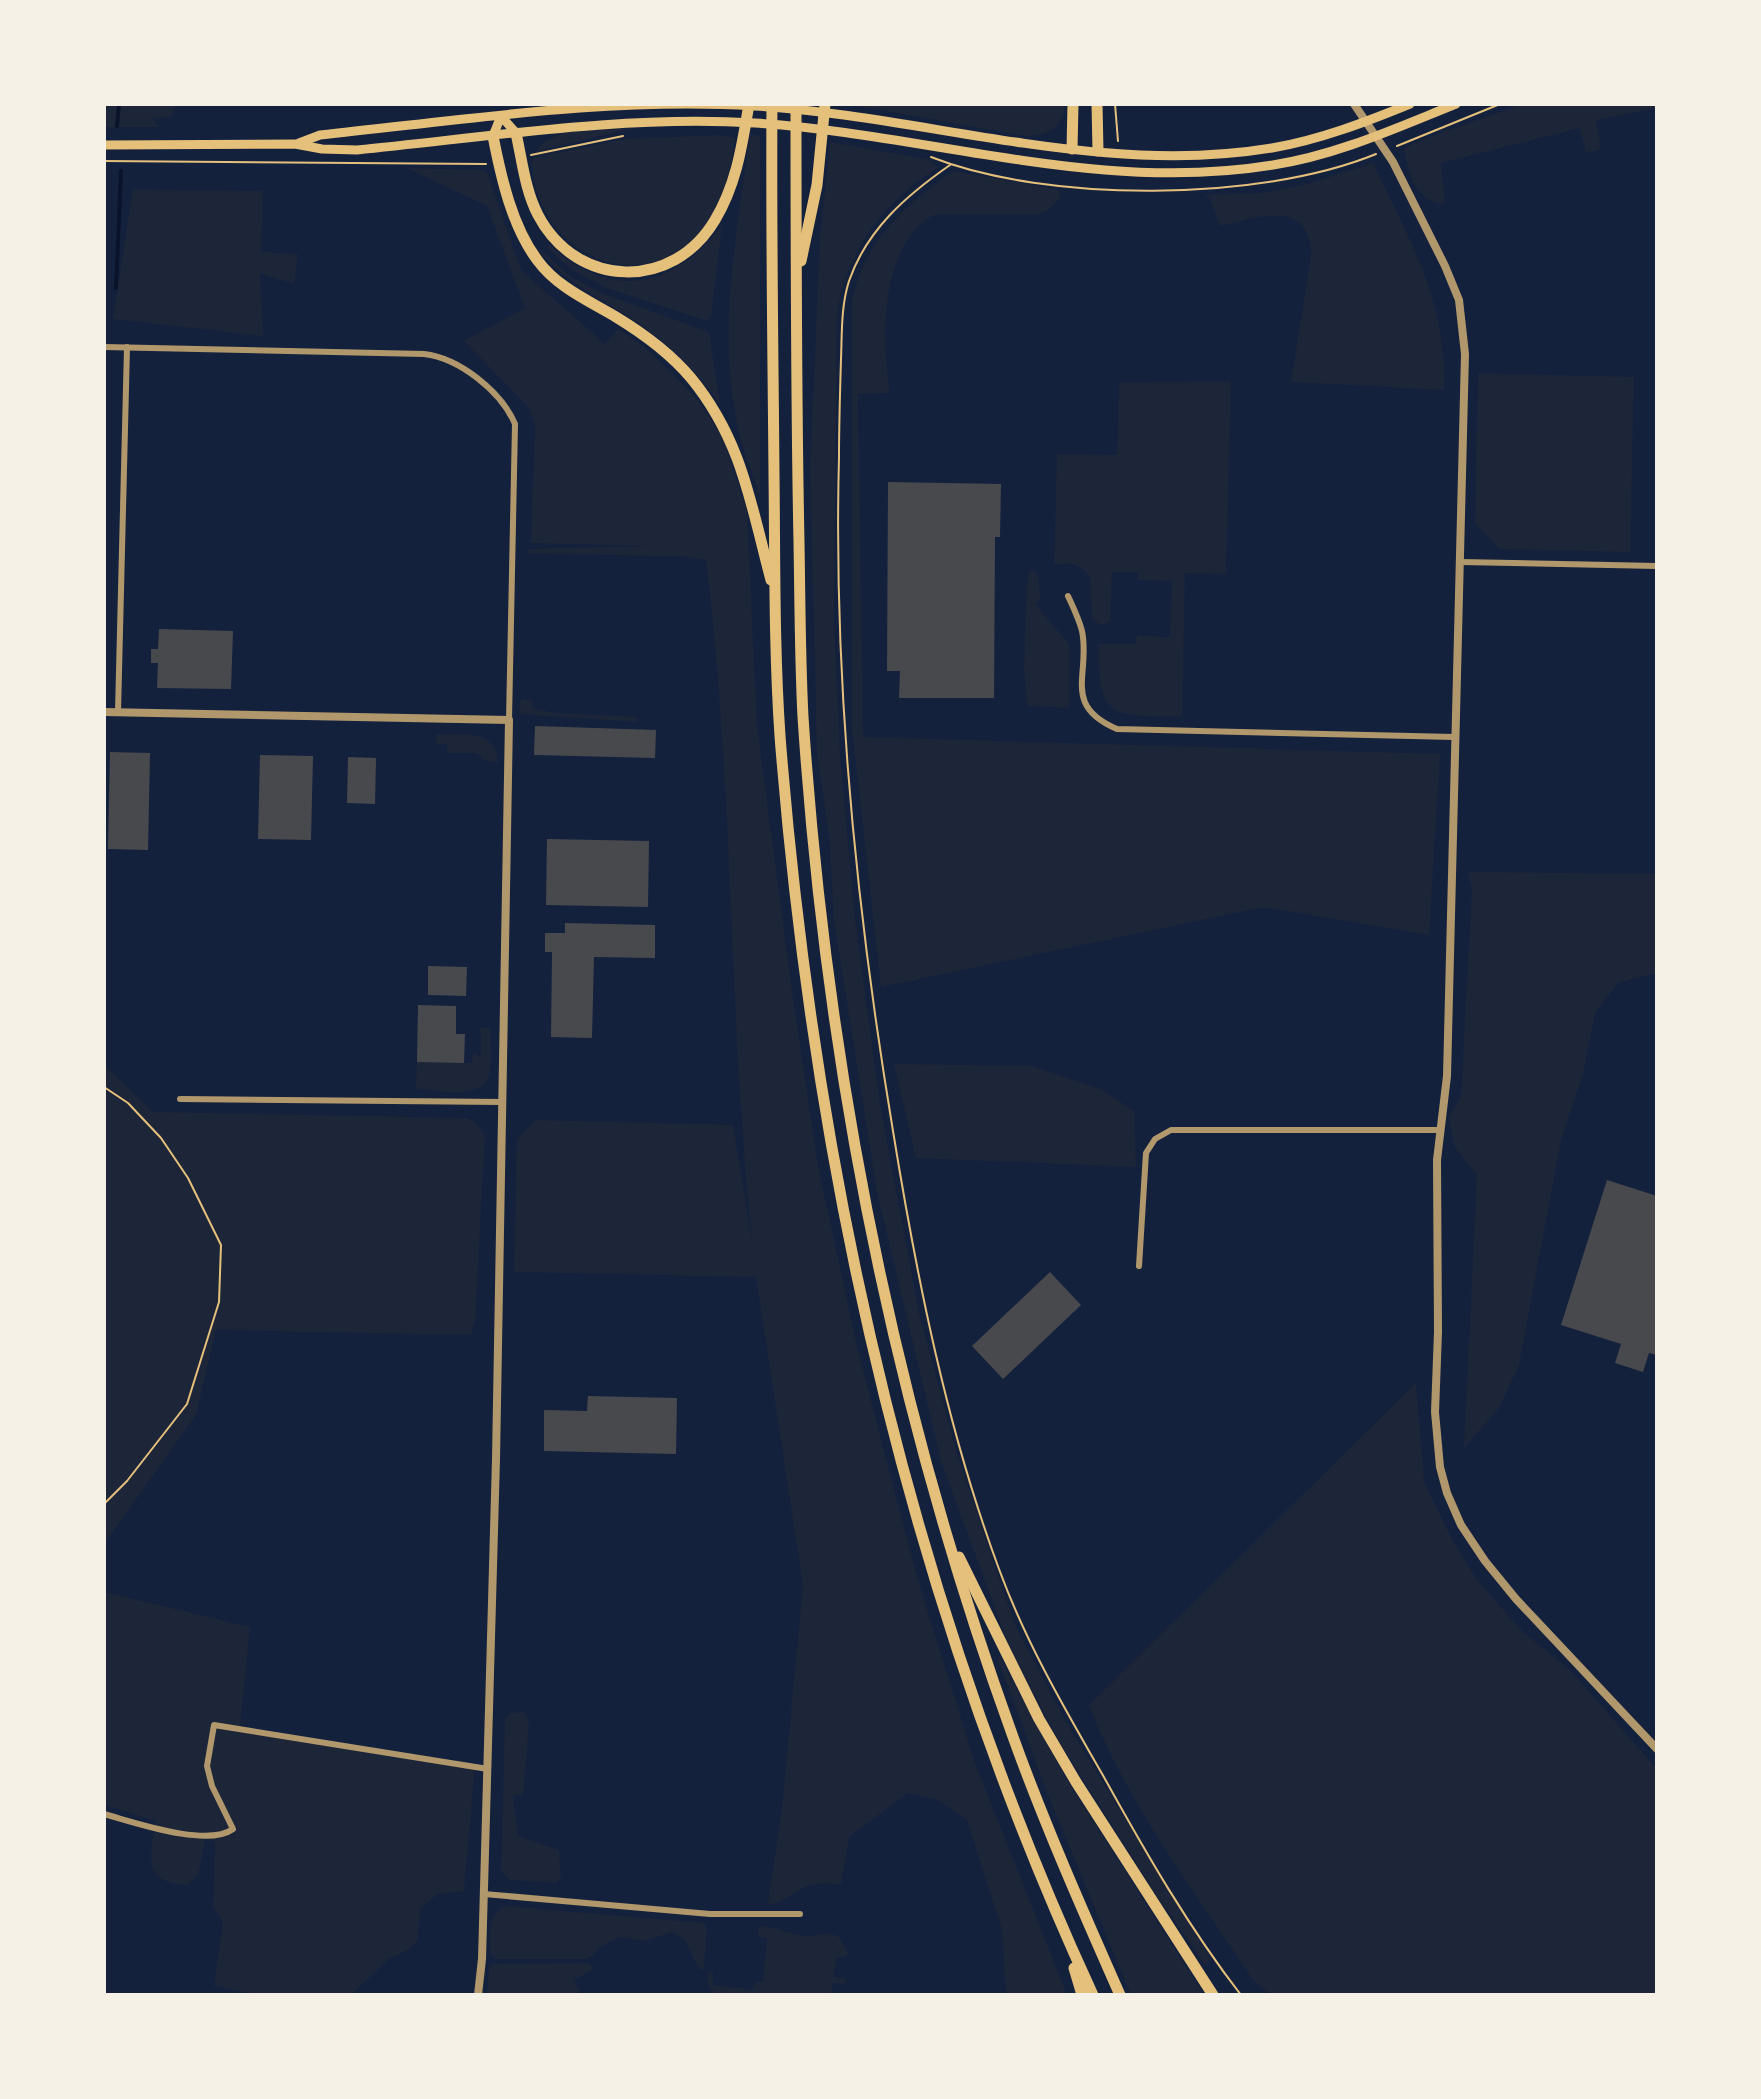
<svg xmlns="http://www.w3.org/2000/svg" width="1761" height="2099" font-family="'DM Sans',sans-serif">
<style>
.green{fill:#1d2539}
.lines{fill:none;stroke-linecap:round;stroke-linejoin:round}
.stream{stroke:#0b132b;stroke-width:4}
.building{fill:#48494c}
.path{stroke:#e5c07b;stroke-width:2}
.minor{stroke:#b1986c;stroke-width:6}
.tertiary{stroke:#b1986c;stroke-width:8}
.secondary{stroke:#e5c07b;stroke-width:9}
.trunk{stroke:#e5c07b;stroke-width:11}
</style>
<rect width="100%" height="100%" fill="#14213d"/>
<g class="green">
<path d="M106,104H177L171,117L152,118L159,127H104Z"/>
<path d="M847,104H1065C1063,128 1048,136 1025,136Z"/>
<path d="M1523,104H1657V108L1596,120L1601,149L1586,153L1580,128L1441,163L1445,204C1417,204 1407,172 1404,148L1423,139Z"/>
<path d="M634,128L538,151L537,150C557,124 604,130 634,128Z"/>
<path d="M750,134L760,136V496C753,475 744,454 739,432C716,335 737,231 750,134Z"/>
<path d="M721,135L735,138C731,171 723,208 699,234C634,304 531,247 532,158L625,139Z"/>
<path d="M830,142L927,159L938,167C929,174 920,179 912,186C872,218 844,264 837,314L834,622L840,754L855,919L880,1105L919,1313L957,1454L1015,1625L1069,1727L1211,1959L1206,1966L1158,1898L1056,1737L1007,1641L941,1461L877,1192L834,920L829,836L817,753L810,468L820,238Z"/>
<path d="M1373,163C1409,239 1448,303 1444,390L1291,382L1311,256C1311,198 1257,217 1220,226L1210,199L1204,195L1260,193L1304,185Z"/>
<path d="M407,168L484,170L488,175L521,270L605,344L618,329L642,345L669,370L697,399L716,426L727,450L747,511L757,726L792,991L818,1166L857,1347L917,1577L975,1763L1067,1995H1006L1002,1930L967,1820L938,1800L908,1793L849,1837L841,1884C827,1883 816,1882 803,1888C791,1893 781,1905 768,1904L782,1808L803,1585L756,1277L514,1272L517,1139L536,1120L733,1125L752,1240C728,1014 734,786 706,560L680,556L527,554L528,549L651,546L531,543L535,425L529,408L464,341L525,308L487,206Z"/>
<path d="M953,171L1054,189L1058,190L1060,198L1049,209L1038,214H937C894,230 884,301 885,342C885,359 888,376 890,393L858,394L863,737L1440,754L1429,935L1264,907L881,987L852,728V302C863,242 905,205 953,171Z"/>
<path d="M133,189L263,191L261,252L298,254L294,284L260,273L263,336L113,319Z"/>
<path d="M722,225L711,317L707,321L604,287L570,268L546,247L550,245C610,302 675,288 722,225Z"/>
<path d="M541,250L571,277L601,293L709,332L720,404C698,375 675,349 645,328C605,299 574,290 539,251Z"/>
<path d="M1478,373L1634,377L1630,552L1500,549L1475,523Z"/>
<path d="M1231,381L1226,574L1185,573L1182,717C1113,715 1097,721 1099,644H1136L1137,636L1170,637L1172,581L1138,580V572H1112L1110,622L1101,625L1092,619L1090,577C1080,564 1069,561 1054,565L1057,454L1117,455L1119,382Z"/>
<path d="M1030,570L1035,571L1039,580L1040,600L1036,603L1039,609L1069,644V708L1027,706L1024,668L1027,585Z"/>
<path d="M521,699L532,700V708L555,713L637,717V722L519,714Z"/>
<path d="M437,734C462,734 498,729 498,763L484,760L477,753H447V744L436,743Z"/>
<path d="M1468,872L1657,874V973L1618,983L1595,1013L1583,1073L1561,1140L1519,1365L1499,1408L1464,1448L1477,1175L1454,1146L1449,1117L1461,1096L1472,889Z"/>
<path d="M479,1028L491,1029C490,1043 492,1059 490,1073C484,1101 437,1090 416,1089L417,1062L472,1063L473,1052L481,1057V1034Z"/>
<path d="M894,1064L1032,1066L1101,1089L1134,1111L1136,1167L916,1158Z"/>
<path d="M104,1065L153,1112L468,1118L477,1124L485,1135L475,1321L471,1335L216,1330L196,1415L104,1544Z"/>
<path d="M1416,1383L1424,1482L1453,1541L1477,1580L1523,1632L1571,1671L1657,1769V1995H1271L1253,1980C1195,1892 1127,1804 1089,1705Z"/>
<path d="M104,1592L250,1627L240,1728L475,1766L464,1891L438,1894L420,1908L418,1940L408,1950L390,1958L351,1995H258L214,1986L223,1922L213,1907L215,1841L205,1840L198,1875L187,1885C141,1883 150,1855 156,1821L104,1805Z"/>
<path d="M999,1656L1067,1780L1204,1995H1131L1048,1795L998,1659Z"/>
<path d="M524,1712L529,1722L523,1795H513L518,1836L559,1850L561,1878L556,1883L510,1880L501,1871L505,1719L511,1713Z"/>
<path d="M506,1906L704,1923L707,1929L704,1969L700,1970L684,1939L672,1932L645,1941L620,1937L600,1947L592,1956L585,1959H497L490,1954C491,1936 486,1913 506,1906Z"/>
<path d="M762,1926C777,1928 792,1935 807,1936C821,1936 826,1930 839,1937L848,1953L845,1957L836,1958L834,1977L845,1979V1984L833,1983L831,1995H713L708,1983V1973H713V1985L753,1990L755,1982H763L767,1938L758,1937V1929Z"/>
<path d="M587,1963L591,1965L592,1970L574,1980L580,1993L575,1995H487L489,1966L493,1964Z"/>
</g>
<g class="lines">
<g class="stream">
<path d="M117,126L119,104"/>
<path d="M116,288L121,171"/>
</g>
</g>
<g class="building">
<path d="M888,482L1001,484L1000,537H995L994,698H899L900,671H887Z"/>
<path d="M159,629L233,631L231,689L157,688L158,663H151V649H158Z"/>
<path d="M535,726L656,730L655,758L534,755Z"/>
<path d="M110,752L150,753L148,850L108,849Z"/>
<path d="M260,755L313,756L311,840L258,839Z"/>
<path d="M348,757L376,758L375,804L347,803Z"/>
<path d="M547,839L649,841L648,907L546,905Z"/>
<path d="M565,923L655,925V958L594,957L592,1038L551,1037L552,952H545V933H565Z"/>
<path d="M428,966L467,967L466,996L428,995Z"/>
<path d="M418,1005L456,1006V1034H465L464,1063L417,1062Z"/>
<path d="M1607,1180L1657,1196V1355L1649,1353L1643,1372L1615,1363L1621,1344L1561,1325Z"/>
<path d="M1050,1272L1081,1305L1003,1379L972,1346Z"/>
<path d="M588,1396L677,1398L676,1454L544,1451V1410L587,1411Z"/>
</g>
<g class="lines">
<g class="path">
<path d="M1115,104L1118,141"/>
<path d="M1397,146L1500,104"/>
<path d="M531,155L623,136"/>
<path d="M931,157C1048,203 1259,202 1376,154"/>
<path d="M104,161L486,164"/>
<path d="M950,165C907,195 867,229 849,281C841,306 842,333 841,359C840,392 839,424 839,457C833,683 856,909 893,1131C917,1279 947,1429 999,1569C1026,1643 1066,1711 1105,1779C1146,1853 1189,1928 1241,1995"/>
<path d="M104,1087L128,1103L161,1138L188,1178L221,1245L219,1302L187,1404L127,1481L104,1504"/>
</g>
<g class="minor">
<path d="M104,347L424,354C459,358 501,391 515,424L509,720"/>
<path d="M1460,562L1657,566"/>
<path d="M1068,596C1073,607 1079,619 1082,631C1091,674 1061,705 1117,729L1454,737"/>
<path d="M118,712L127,347"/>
<path d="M180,1099L502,1102"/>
<path d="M1139,1266L1146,1153L1155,1139L1171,1130H1439"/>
<path d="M104,1814C134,1822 207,1848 233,1829L212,1786L207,1766L214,1725L488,1769"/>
<path d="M484,1894L710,1914H800"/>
</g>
<g class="tertiary">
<path d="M1354,104L1393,162L1445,266L1459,300L1465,354L1447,1076L1437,1160L1438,1332L1435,1412L1440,1467L1447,1493L1461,1525L1485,1561L1516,1599L1657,1749"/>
<path d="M104,712L509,720L496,1459L482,1959L478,1995"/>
</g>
<g class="secondary">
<path d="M493,136L501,116L516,133"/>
<path d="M299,143L320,135C464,120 610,97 755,106C926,116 1099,177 1272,148C1319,140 1366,122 1410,104"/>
<path d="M104,145L295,144L322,149L357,150C489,137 622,115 755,123C927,134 1099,194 1273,165C1337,155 1396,128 1456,104"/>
</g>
<g class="trunk">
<path d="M772,104C771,227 773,351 774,474C775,561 774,649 780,736C814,1170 910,1599 1093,1995"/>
<path d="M796,104C796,250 796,396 799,542C800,600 800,659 803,717C826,1064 894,1408 1012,1734C1044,1823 1082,1909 1120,1995"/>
<path d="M1097,104L1098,151"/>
<path d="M516,133C522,160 525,190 538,215C577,289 673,291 715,220C737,183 742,145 749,104"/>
<path d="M493,136C501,177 512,227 538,261C557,287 589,301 616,317C644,334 670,353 691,378C742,440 751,505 771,580"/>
<path d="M1072,149L1073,104"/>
<path d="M801,261L817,185L825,104"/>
<path d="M959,1557L1039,1719L1076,1782L1213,1995"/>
<path d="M1074,1968L1082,1995"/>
</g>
</g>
<rect width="1761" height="2099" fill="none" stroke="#f6f1e7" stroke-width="212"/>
</svg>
